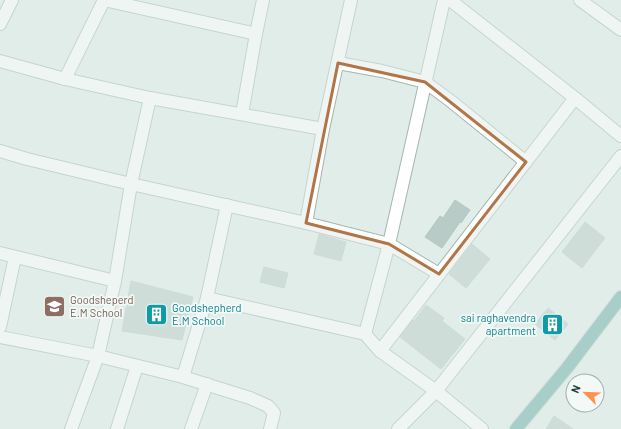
<svg xmlns="http://www.w3.org/2000/svg" width="621" height="429" font-family="Barlow,sans-serif">
<style>
.building{fill:#b8cbc6;stroke:#b2c8c2}
.lines{fill:none;stroke-linecap:round;stroke-linejoin:round}
.minor-casing{stroke:#a3b6b2;stroke-width:14}
.tertiary-casing{stroke:#a3b6b2;stroke-width:14}
.primary-casing{stroke:#c0cac8;stroke-width:14}
.minor{stroke:#fff;stroke-width:12}
.tertiary{stroke:#fff;stroke-width:12}
.primary{stroke:#60a8a0;stroke-width:12}
.marked{fill:none;stroke:#b17547;stroke-width:3;stroke-linejoin:round}
.labels{text-anchor:middle;stroke-width:3.5;stroke-linejoin:round;paint-order:stroke}
.education-label{font-size:11px;fill:#785e54;stroke:#f2f9f6;text-anchor:start}
.culture-label{font-size:11px;fill:#0d838f;stroke:#f2f9f6;text-anchor:start}
</style>
<rect width="100%" height="100%" fill="#e1ede9"/>
<g class="building">
<path d="M455,200L470,210L461,223L460,222L442,248L425,237L440,216L443,218Z"/>
<path d="M585,222L605,238L582,268L562,252Z"/>
<path d="M319,234L346,242L341,261L314,254Z"/>
<path d="M472,244L490,259L466,288L449,274Z"/>
<path d="M264,267L288,273L284,288L260,282Z"/>
<path d="M131,281L193,297L182,340L122,331Z"/>
<path d="M426,305L444,318L442,321L465,339L441,369L400,337L413,320L414,321Z"/>
<path d="M548,308L568,324L555,340L535,324Z"/>
<path d="M554,416L573,429H546Z"/>
</g>
<g class="lines">
<defs>
<g id="minor">
<path d="M104,0L256,34"/>
<path d="M450,0L575,98L621,136"/>
<path d="M0,24L12,0"/>
<path d="M0,61L65,79L150,98L323,129"/>
<path d="M338,63L382,71L425,82L452,102L526,162"/>
<path d="M65,79L104,0"/>
<path d="M242,114L256,34L263,0"/>
<path d="M0,151L27,159L131,184L306,223L389,244L439,274"/>
<path d="M306,223L323,129L351,0"/>
<path d="M0,253L115,281"/>
<path d="M207,298L365,334L380,351L436,391L482,429"/>
<path d="M0,327L15,257"/>
<path d="M365,334L389,244L444,0"/>
<path d="M0,337L98,356L183,377L207,298L227,205"/>
<path d="M380,351L575,98"/>
<path d="M183,377L250,398L268,406L274,413L270,429"/>
<path d="M71,429L98,356L115,281L131,184L150,98"/>
<path d="M117,429L137,366"/>
<path d="M191,429L207,384"/>
<path d="M398,429L436,391L621,156"/>
</g>
<path id="tertiary" d="M580,0L621,30"/>
<path id="primary" d="M516,429L567,368L621,297"/>
</defs>
<use href="#minor" class="minor-casing"/>
<use href="#tertiary" class="tertiary-casing"/>
<use href="#primary" class="primary-casing"/>
<use href="#minor" class="minor"/>
<use href="#tertiary" class="tertiary"/>
<use href="#primary" class="primary"/>
</g>
<path d="M0 0H621V429H0ZM338,63L425,82L526,162L439,274L389,244L306,223Z" fill="#e1ede9" fill-opacity=".55" fill-rule="evenodd"/>
<path class="marked" d="M338,63L425,82L526,162L439,274L389,244L306,223Z"/>
<defs>
<symbol id="school-square" viewBox="-11 -11 22 22"><rect x="-9" y="-9" width="18" height="18" rx="4" fill="#8d6e63" stroke="#f2f9f6"/><path d="M0-5L7-2L0 1L-7-2ZM-4 1L0 2.5L4 1V4Q0 6-4 4Z" fill="#fff"/></symbol>
<symbol id="building-square" viewBox="-11 -11 22 22"><rect x="-9" y="-9" width="18" height="18" rx="4" fill="#0f9aa8" stroke="#f2f9f6"/><path d="M-4-6H4V6H1V3H-1V6H-4ZM-2.5-4.3h1.7v1.8h-1.7ZM.8-4.3h1.7v1.8H.8ZM-2.5-1h1.7V.8h-1.7ZM.8-1h1.7V.8H.8Z" fill="#fff"/></symbol>
</defs>
<g fill-rule="evenodd">
<use href="#school-square" x="42" y="294" width="25" height="25"/>
<use href="#building-square" x="144" y="302" width="25" height="25"/>
<use href="#building-square" x="540" y="312" width="25" height="25"/>
</g>
<g class="labels">
<g class="education-label">
<text x="70" y="304">Goodsheperd<tspan x="70" dy="13">E.M School</tspan></text>
</g>
<g class="culture-label">
<text x="172" y="312">Goodshepherd<tspan x="172" dy="13">E.M School</tspan></text>
<text x="536" y="322" text-anchor="end">sai raghavendra<tspan x="536" dy="13">apartment</tspan></text>
</g>
</g>
<g transform="translate(585 393) rotate(293)"><circle r="19" fill="#f2f9f6" stroke="#9eafac"/>
<path d="M0-3L7 15L0 10L-7 15Z" fill="#ff914d"/>
<text y="-6" font-size="11" font-weight="bold" text-anchor="middle" fill="#1f403c">N</text>
</g>
</svg>
